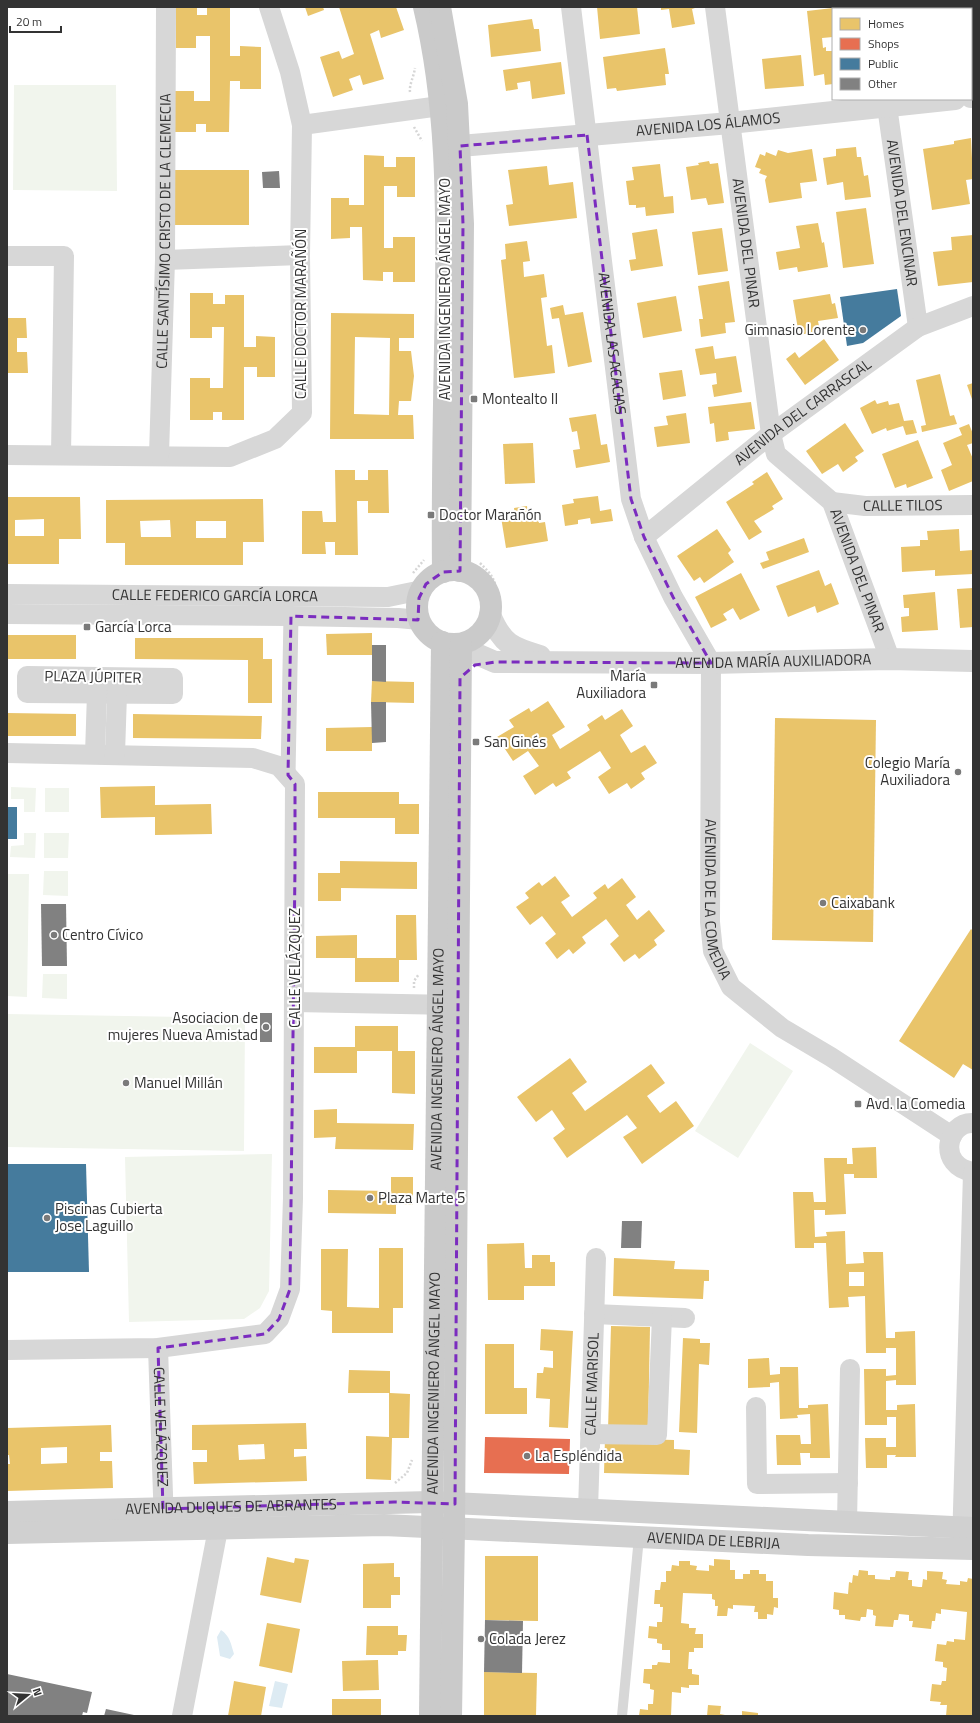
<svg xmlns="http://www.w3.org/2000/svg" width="980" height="1723" font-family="'Titillium Web',sans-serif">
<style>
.green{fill:#f1f5ed}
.water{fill:#ddebf3}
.homes{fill:#e9c46a;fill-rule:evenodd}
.shops{fill:#e76f51}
.public{fill:#457b9d}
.building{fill:#818181}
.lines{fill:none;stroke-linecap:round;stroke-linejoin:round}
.path{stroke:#d6d6d6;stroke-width:2.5;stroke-dasharray:2 2;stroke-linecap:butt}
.service{stroke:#d7d7d7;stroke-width:10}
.pedestrian{stroke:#d7d7d7;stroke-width:15}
.minor{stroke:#d7d7d7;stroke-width:20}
.tertiary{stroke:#d7d7d7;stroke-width:22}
.secondary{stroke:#d0d0d0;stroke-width:22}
.primary{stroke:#cacaca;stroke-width:22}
.marked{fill:none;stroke:#7b2cbf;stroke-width:3;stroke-dasharray:8 5;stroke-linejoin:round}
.poi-dot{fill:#7a7a7a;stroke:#fff;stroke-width:1.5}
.labels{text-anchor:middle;stroke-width:4;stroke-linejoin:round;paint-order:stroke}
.street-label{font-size:15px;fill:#333;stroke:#fff}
.poi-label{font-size:15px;fill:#333;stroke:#fff;text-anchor:start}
</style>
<rect width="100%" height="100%" fill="#fff"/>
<g class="green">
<path d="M14,85H116L117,191L13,190Z"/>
<path d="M11,787L36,788L35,812H24V799H11Z"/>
<rect x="45" y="788" width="24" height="24"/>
<path d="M24,833H36L35,858L10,857L11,846L24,845Z"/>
<path d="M44,833H69L68,858H44Z"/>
<path d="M44,871H68V896L43,895Z"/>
<path d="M7,874H29L27,997L7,996Z"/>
<path d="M43,974H67V999L42,998Z"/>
<path d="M7,1014L245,1018L244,1151L7,1147Z"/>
<path d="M750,1043L793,1071L738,1158L695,1131Z"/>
<path d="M272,1154L269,1291L260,1308L244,1319L129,1322L125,1157Z"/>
</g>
<g class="water">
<path d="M221,1630C230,1636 231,1644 234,1654L230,1659L220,1656L217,1637Z"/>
<path d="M275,1681L288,1684L282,1708L269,1706Z"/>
</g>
<g class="homes">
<path d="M176,7H197V15H207V7H230V56H240V46L261,47V89H240V81H230L229,132H206V124H196V132H175V91H194V101H210V36H196V48H176Z"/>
<path d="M305,7H323L324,10L308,16Z"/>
<path d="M339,7H396L404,30L381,38L379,30L370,34L384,79L363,85L360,75L349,79L353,90L333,97L320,57L339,51L342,59L354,54Z"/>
<path d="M637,7L640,34L600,39L597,7Z"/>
<path d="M661,7H698L692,9L695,24L672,28L669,9L661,10Z"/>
<path d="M969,7H973V33L971,9Z"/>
<path d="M833,8V37L822,38L823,48L826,47V51H833V84L825,85L824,74L814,76L807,11Z"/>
<path d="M532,19L534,29H539L541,51L491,57L488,25Z"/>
<path d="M665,48L669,74H665L666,85L617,91L616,88L607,89L603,57Z"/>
<path d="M801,55L804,86L765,89L762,59Z"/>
<path d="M561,62L565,94L532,99L530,81L517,83L518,89L506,91L503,70Z"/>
<path d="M971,138L973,179L966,180L970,204L932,210L923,149L954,144V141Z"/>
<path d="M856,147L857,157H861L864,176L868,175L871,197L845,200L843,182L827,185L823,158L836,156V149Z"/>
<path d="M812,149L817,181L800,183L802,198L769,203L765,180L767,176L759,173L761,169L755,167L760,154L765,156L766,152L776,156L778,150L788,153Z"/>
<path d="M364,155L384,156V167H396V157H415V197H397V186H384V248H393V237H415V282H393V272H383V281L363,280L362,227H350V238L331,239V198H349V205H364Z"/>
<path d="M709,161L710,164L718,163L724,203L708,205L706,198L691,200L686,167L699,165L698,163Z"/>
<path d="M660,164L664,197L673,196L674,213L646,216L645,207L636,208V205H629L626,181L634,180L632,167Z"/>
<path d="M547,166L549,185L573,182L577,218L509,226L506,205L513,204L508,170Z"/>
<rect x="174" y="170" width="75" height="55"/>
<path d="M866,208L874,264L843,268L836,212Z"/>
<path d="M818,223L822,243L824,242L828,267L798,272L797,267L779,270L776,252L800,248L796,226Z"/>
<path d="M722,228L728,271L698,275L692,232Z"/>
<path d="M657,229L663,266L631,271L629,260L636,259L632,233Z"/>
<path d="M973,235V282L938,286L933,252L952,250L951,237Z"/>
<path d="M527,241L530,261L523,262L524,277L544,274L547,297L541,298L547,346L552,345L555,373L514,378L501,260L506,259L505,244Z"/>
<path d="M729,281L735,322L725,323L726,333L701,337L699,319H703L698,286Z"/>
<path d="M190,293H213V304H225V295H244V347H256V336L275,337V377H257V367H244V420H222V412H213V420H190V378H210V388H223L224,327H212V338H190Z"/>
<path d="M830,294L832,304L835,303L838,318L818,321L820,331L799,335L793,300Z"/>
<path d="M676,296L682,331L643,338L637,303Z"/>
<path d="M563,305L565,315L583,312L592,362L568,367L559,318L552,319L550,308Z"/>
<path d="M331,313L414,314V338H399V351H411L414,376L411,401H399L398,415H413L414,439H330ZM355,337L390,338L389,415L354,414Z"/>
<path d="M7,318H26L27,338H17V352H27L28,373H7Z"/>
<path d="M824,339L839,360L805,385L786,359L795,352L799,358Z"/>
<path d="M713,346L715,359L736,356L742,392L714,397L712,385L717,384L716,373L700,375L695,349Z"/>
<path d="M682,370L686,396L663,400L659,373Z"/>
<path d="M940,374L950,416L954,415L957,424L922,432L921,426L926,425L916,380Z"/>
<path d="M973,383V402L967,385Z"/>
<path d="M875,400L877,404L888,401L889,405L899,403L904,421L913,420L917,433L906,435L903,426L887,431L886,428L872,434L860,408Z"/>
<path d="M751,402L755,429L728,432L729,440L716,442L714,423L710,424L708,407Z"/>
<path d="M686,413L690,443L657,447L654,427L668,425L666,416Z"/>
<path d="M596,414L601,445L607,444L610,462L576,468L573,450L580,449L577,431L572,432L569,418Z"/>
<path d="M845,423L864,451L855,457L858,461L843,472L838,464L822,474L806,451Z"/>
<path d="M969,424L973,434V443L967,445L973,459V481L949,491L941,470L952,465L943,443L962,435L959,428Z"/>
<path d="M918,440L933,478L907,488L906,484L895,488L882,454Z"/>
<path d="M533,443L535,483L505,484L503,444Z"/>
<path d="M335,470H355V480H368V470H388L389,513H368V501H357L358,555H335V542H325L326,554H302V511H322L323,522H336Z"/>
<path d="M767,472L783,499L772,506L774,509L754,521L762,532L749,540L726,502L754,484L752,482Z"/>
<path d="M598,496L600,511L611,509L613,521L591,524L590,518L578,520V524L565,526L562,505L574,503L573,499Z"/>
<path d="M7,497H80L81,539H59V564H7ZM44,519V536H15V520Z"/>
<path d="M263,499L264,542H243V565H125V543H106V500ZM170,520L171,537H141L140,521ZM196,521H226V538H196Z"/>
<path d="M527,506L528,515L537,513L539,523L545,522L548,541L506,548L501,517L515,515L514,508Z"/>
<path d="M717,529L731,550L728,553L734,562L704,583L700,577L694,581L677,556Z"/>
<path d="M959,529L960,551L973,550V574L935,576V570L902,572L901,547L920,546V540H928L927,531Z"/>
<path d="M804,538L809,552L763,569L760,563L769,560L766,552Z"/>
<path d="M819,570L825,586L831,583L839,604L817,613L815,606L788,617L776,586Z"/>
<path d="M741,573L760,610L740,620L733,608L723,614L727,620L711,628L695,597Z"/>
<path d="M973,588V627L960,628L957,589Z"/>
<path d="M935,592L938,630L902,632L901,617L909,616V608H904L903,595Z"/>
<path d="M372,633V655H327L326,634Z"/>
<rect x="7" y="635" width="69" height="24"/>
<path d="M135,638H263V659H272V703H248V660L135,659Z"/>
<path d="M372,681L414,682V703L371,702Z"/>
<path d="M548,701L565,727L552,735L560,749L590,730L587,725L602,715L605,720L622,709L633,726L620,735L631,753L645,745L657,763L641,773L645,779L631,789L627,783L609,794L598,777L611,768L600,751L567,772L571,778L556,787L553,783L535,795L523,776L539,766L528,751L513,761L497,737L514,727L509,720L529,708L531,712Z"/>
<path d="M7,713L76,714V736H7Z"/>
<path d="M133,714L262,716L261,739L133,738Z"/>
<path d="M775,718L876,720L873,942L772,940Z"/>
<path d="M372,727V751H326V728Z"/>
<path d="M155,786V805L211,804L212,834L155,835V817L101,818L100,787Z"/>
<path d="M318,792H399V804H419V834H395V818H318Z"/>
<path d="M340,861L417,862V889L341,888V901H318V873H340Z"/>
<path d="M555,876L570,896L561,902L572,917L597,898L593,893L605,884L608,889L622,878L636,897L626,905L637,920L649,910L665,931L654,940L657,945L639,959L635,954L624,962L610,944L619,936L606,919L582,937L586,943L573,954L569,949L557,959L545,943L556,934L542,916L530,925L516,907L529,898L525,893L539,882L542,886Z"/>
<path d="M396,915H416L417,960H399V982H355V958H316V936L357,935V958H396Z"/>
<path d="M971,929L973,931V1070L963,1064L954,1078L899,1041Z"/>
<path d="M355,1026H398V1051H415V1094L392,1093V1051H357V1073H314V1047H355Z"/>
<path d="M570,1058L587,1082L572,1093L585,1111L651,1064L665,1083L647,1096L660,1113L676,1101L694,1126L642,1164L623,1137L637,1128L627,1115L567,1158L553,1138L565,1129L552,1110L536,1122L517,1097Z"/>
<path d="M337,1109V1123L414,1124L413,1150L335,1149L336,1137L314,1138V1110Z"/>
<path d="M876,1147L877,1178H854V1174H844L846,1214L825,1215V1210H814L815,1237L827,1236L826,1232L845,1231L846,1264L864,1263L863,1252H883L886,1338H895V1332L915,1331L916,1385H896V1380L886,1381V1410H897V1405L915,1404L916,1457H895L896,1455H887V1468H866L865,1438H886V1447H896V1417H887V1425H865L864,1369H886V1376L896,1375V1348H886V1353H866L865,1296L848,1297L849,1307L829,1308L826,1243H814V1248H795L793,1192H813L814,1202H826L824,1158H847V1164H853L852,1148ZM849,1272H864V1286H849Z"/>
<path d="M391,1177H413V1205H396V1214L328,1213V1190L391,1191Z"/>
<path d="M524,1243L525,1268H532V1255H550V1262H555V1286H524V1300H488L487,1244Z"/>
<path d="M379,1248H403V1308H393V1333H332V1311L321,1310V1249H348L347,1307L379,1308Z"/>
<path d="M614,1258L675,1261L674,1269L709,1270V1281H704L703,1299L613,1296Z"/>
<path d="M611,1326L650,1327L648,1431L608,1430Z"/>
<path d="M541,1329L573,1331L568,1428L549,1427L550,1399L536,1398L537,1373H543L544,1367L553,1368V1351L540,1350Z"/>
<path d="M683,1338L700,1339V1343H710L709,1365L699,1364L697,1433L679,1432Z"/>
<path d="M485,1344H514V1388H527V1414H485Z"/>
<path d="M769,1358L770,1375L780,1374V1367H798L799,1408H808V1405L828,1404L830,1458H810V1453H800L801,1465H777L776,1435H800L801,1444H811L810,1414L797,1415L798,1418L780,1419L779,1382L770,1383V1387L748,1388V1359Z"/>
<path d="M349,1370L390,1371V1393L410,1394L409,1438H392L391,1480L366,1479V1436L389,1437V1393H348Z"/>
<path d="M306,1423L307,1449H294V1457L306,1456L307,1481L194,1484L193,1462H207V1450H192V1425ZM264,1444L265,1459L239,1460L238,1445Z"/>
<path d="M111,1425L112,1452H100V1461H112L113,1488L7,1491V1464H10L9,1455H7V1428ZM67,1447V1463L41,1464V1448Z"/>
<path d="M605,1438L674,1440V1449L690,1450L689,1475L604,1473Z"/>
<path d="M485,1556H538V1621L485,1620Z"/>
<path d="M267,1557L294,1563L295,1558L309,1560L301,1603L260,1595Z"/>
<path d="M714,1559L730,1560V1570H735V1579H743V1574H750V1570H759V1574H766V1581H773V1598H778V1608L774,1607L773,1615L767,1614V1619H758V1612H754L755,1606L733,1605V1609L728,1608L727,1616H717L718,1606H715V1600L712,1599V1594L683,1593L681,1623L689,1624V1628H696L695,1634H703V1648H694V1652H689L688,1669H692V1674L699,1675V1685H689V1688L681,1687V1693L672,1692L671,1716H639L640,1709L648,1710V1704H653L654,1690L650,1689V1684L643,1683L644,1669H652V1665H657L658,1662L670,1663V1650H662V1644L657,1643V1639L648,1638L649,1626L657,1627V1622H662L663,1607H660V1604H654L655,1590H660L661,1582H666V1571H671L672,1565L679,1566V1561H690V1565L697,1566L696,1570L709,1571V1565L714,1566Z"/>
<path d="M394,1563V1577H400V1595H391V1608H363V1564Z"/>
<path d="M859,1570L868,1571V1575H875V1579L890,1580V1577H895L896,1571L909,1572L908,1580H912V1586L919,1587H922L923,1579L927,1580V1571L943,1572L942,1579L947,1580L946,1584L960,1585V1581L967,1582L968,1578L973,1579V1716H946L947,1705H940L941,1702L930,1701L932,1684L941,1685L942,1681H946L947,1668L943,1667V1662L935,1661L937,1644L946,1645L947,1641L954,1642V1639L965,1640L967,1612L941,1609V1614L936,1613L935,1621H932L931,1629L912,1627L913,1621H909V1615L899,1614L898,1620H894L893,1627L875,1626L876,1616L873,1615V1610L867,1609L866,1617H861L860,1621L845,1619V1615H839V1610L833,1609L834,1592L848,1594L849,1582L852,1583L853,1575L858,1576Z"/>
<path d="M267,1623L300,1629L292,1673L259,1666Z"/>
<path d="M367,1626H398V1635H407L406,1651H398V1655H366Z"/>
<path d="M378,1660L379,1690L343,1691L342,1661Z"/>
<path d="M484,1672L537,1673L536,1716H484Z"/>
<path d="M234,1681L266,1687L261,1716H228Z"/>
<rect x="332" y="1699" width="49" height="17"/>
<path d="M708,1705L721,1706L720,1714L725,1715V1716H707Z"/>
<path d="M742,1711L758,1713V1716H742Z"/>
</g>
<path class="shops" d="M485,1437L570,1439L569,1474L484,1473Z"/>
<g class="public">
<path d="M897,289L901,316L863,343L847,346L840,297Z"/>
<rect x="7" y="807" width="10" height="32"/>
<path d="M7,1164H86L89,1272H7Z"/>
</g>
<g class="building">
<path d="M279,171L280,188H263L262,172Z"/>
<path d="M372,645H386V682L372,681Z"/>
<path d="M371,702H386V742L372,743Z"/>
<path d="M41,904H66L67,966H42Z"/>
<rect x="260" y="1013" width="12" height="29"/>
<path d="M622,1221H642L641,1248H621Z"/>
<path d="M485,1620L523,1621L522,1673L484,1672Z"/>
<path d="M7,1674L92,1692L87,1713L83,1712L82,1716H7Z"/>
<path d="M106,1709L134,1715V1716H104Z"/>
</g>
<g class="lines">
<g class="path">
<path d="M410,92C409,85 414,76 415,68"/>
<path d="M414,127L422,141"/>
<path d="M480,563C493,576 495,579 498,598"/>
<path d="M413,573L424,560"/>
<path d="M414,988V981L419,974"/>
<path d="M395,1483L407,1473L412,1460"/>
</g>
<path class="service" d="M622,1716L639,1537"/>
<path class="pedestrian" d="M288,775L291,616"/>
<g class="minor">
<path id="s1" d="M571,7L631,499L644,537L673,597L711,663L710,922L713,951L731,987L782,1028L831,1057L952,1136"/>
<path id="s2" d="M715,7L771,434L776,454L832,502L890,659"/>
<path d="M875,7V9"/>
<path id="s3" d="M886,99L918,327"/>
<path d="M302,125L440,106"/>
<path d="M7,256H64L61,455"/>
<path d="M165,260L300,255"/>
<path d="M7,455L230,457L275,439L302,413L300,255L302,125L290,72L269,7"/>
<path id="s4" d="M159,455L165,260L166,7"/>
<path id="s5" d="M832,502L865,506L973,505"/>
<path id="s6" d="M644,537L771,434L918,327L973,306"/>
<path id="s7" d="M7,594L388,597L422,590"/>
<path d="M7,614L291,616L398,618L420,620"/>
<path d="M27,676L173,678V694L27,693Z"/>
<path d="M7,753L253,758L279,766L295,784L293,1198L290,1289L279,1319L265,1334L158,1348L7,1350"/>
<path d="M95,754L97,693"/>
<path d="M115,754L117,694"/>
<path d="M294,1002L454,1005"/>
<path d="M973,1123C946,1122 937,1166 973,1172"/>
<path d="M594,1314L685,1318"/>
<path id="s8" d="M158,1348L164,1524"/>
<path d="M756,1407L757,1484L848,1483"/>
<path d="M590,1434L657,1435L662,1317"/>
<path id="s9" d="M588,1510L596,1258"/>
<path d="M847,1522L850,1369"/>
<path d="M962,1543L973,1173"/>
<path d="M182,1716L218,1529"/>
</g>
<g class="tertiary">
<path d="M971,97H973"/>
<path id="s10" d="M460,146L730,123L955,99"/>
<path d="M490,615C502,644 512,648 540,656"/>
<path id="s11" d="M461,644L472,652L495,662L711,663L890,659L973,661"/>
</g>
<g class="secondary">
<path id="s12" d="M7,1512L431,1502L973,1528"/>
<path id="s13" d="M7,1533L384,1525L808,1545L973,1549"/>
</g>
<g class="primary">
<path d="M424,7C447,103 447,202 446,301C444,391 442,482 443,572"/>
<path d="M440,7L457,104L463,224L460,571"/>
<circle cx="454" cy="607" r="37"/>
<path id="s14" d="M430,1716L442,642"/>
<path d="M451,1716L454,1527L461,644"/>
</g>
</g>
<path class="marked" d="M587,135L631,499L644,537L673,597L711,663L495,662L475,665L460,678L455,1504L394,1502L163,1509L158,1348L265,1334L279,1319L290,1289L295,867V784L288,775L291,616L418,620L419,598L426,584L443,572L460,571L463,224L460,146Z"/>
<g class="poi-dot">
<circle cx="863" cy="330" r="4"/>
<rect x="470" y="395" width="8" height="8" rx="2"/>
<rect x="427" y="511" width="8" height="8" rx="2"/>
<rect x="83" y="623" width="8" height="8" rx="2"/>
<rect x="650" y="681" width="8" height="8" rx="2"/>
<rect x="472" y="738" width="8" height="8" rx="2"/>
<circle cx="958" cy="772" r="4"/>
<circle cx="823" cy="903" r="4"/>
<circle cx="54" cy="935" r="4"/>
<circle cx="266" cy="1027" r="4"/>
<circle cx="126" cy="1083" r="4"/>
<rect x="854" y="1100" width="8" height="8" rx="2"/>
<circle cx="370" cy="1198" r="4"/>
<circle cx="47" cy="1218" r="4"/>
<circle cx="527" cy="1456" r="4"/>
<circle cx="481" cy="1639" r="4"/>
</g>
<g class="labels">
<g class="street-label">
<text dy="5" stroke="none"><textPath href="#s10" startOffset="249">AVENIDA LOS ÁLAMOS</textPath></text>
<text dy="5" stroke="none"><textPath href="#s3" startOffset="115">AVENIDA DEL ENCINAR</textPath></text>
<text dy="5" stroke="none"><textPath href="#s4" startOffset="224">CALLE SANTÍSIMO CRISTO DE LA CLEMECIA</textPath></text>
<text dy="5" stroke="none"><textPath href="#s2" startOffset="238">AVENIDA DEL PINAR</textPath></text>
<text transform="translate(445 289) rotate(-90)" y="5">AVENIDA INGENIERO ÁNGEL MAYO</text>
<text transform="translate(301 314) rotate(-90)" y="5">CALLE DOCTOR MARAÑÓN</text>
<text dy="5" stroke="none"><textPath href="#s1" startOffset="339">AVENIDA LAS ACACIAS</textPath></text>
<text dy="5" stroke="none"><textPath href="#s6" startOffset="202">AVENIDA DEL CARRASCAL</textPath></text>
<text dy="5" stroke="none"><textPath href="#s5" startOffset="71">CALLE TILOS</textPath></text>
<text dy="5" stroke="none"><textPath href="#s2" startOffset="598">AVENIDA DEL PINAR</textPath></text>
<text dy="5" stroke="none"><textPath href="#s7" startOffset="208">CALLE FEDERICO GARCÍA LORCA</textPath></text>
<text dy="5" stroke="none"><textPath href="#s11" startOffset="317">AVENIDA MARÍA AUXILIADORA</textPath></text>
<text transform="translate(93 677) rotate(1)" y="5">PLAZA JÚPITER</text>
<text dy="5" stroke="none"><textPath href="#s1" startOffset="916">AVENIDA DE LA COMEDIA</textPath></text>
<text transform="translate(295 968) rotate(-90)" y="5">CALLE VELÁZQUEZ</text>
<text dy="5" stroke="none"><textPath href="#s14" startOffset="657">AVENIDA INGENIERO ÁNGEL MAYO</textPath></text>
<text dy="5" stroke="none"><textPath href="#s14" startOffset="333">AVENIDA INGENIERO ÁNGEL MAYO</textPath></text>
<text dy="5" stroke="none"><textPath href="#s9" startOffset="126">CALLE MARISOL</textPath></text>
<text dy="5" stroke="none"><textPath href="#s8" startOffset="79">CALLE VELÁZQUEZ</textPath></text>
<text dy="5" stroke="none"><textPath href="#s12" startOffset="224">AVENIDA DUQUES DE ABRANTES</textPath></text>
<text dy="5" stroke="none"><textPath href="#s13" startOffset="707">AVENIDA DE LEBRIJA</textPath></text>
</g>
<g class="poi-label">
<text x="855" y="335" text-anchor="end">Gimnasio Lorente</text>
<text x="482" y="404">Montealto II</text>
<text x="439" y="520">Doctor Marañón</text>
<text x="95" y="632">García Lorca</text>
<text x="646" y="681" text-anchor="end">María<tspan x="646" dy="17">Auxiliadora</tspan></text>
<text x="484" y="747">San Ginés</text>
<text x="950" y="768" text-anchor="end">Colegio María<tspan x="950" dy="17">Auxiliadora</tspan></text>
<text x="831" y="908">Caixabank</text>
<text x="62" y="940">Centro Cívico</text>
<text x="258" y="1023" text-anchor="end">Asociacion de<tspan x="258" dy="17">mujeres Nueva Amistad</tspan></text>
<text x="134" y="1088">Manuel Millán</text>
<text x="866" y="1109">Avd. la Comedia</text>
<text x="378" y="1203">Plaza Marte 5</text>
<text x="55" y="1214">Piscinas Cubierta<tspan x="55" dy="17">Jose Laguillo</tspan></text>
<text x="535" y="1461">La Espléndida</text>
<text x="489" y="1644">Colada Jerez</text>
</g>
</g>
<rect width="980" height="1723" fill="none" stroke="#333333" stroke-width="16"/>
<rect x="832" y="8" width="140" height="92" fill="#ffffff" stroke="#adadad"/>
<rect x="840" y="18" width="20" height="12" fill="#e9c46a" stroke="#adadad"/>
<text x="868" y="28" font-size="12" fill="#333333">Homes</text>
<rect x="840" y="38" width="20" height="12" fill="#e76f51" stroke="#adadad"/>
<text x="868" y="48" font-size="12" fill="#333333">Shops</text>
<rect x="840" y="58" width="20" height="12" fill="#457b9d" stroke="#adadad"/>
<text x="868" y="68" font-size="12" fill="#333333">Public</text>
<rect x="840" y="78" width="20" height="12" fill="#818181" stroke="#adadad"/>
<text x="868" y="88" font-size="12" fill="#333333">Other</text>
<g transform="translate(28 1695) rotate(72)" stroke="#ffffff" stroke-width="3" paint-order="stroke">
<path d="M0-3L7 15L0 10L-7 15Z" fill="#333333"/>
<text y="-6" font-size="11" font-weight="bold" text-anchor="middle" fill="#333333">N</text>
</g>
<path d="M10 26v6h51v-6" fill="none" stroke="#333333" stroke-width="2"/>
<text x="16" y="26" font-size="12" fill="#333333" stroke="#ffffff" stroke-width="3" paint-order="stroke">20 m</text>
</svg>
